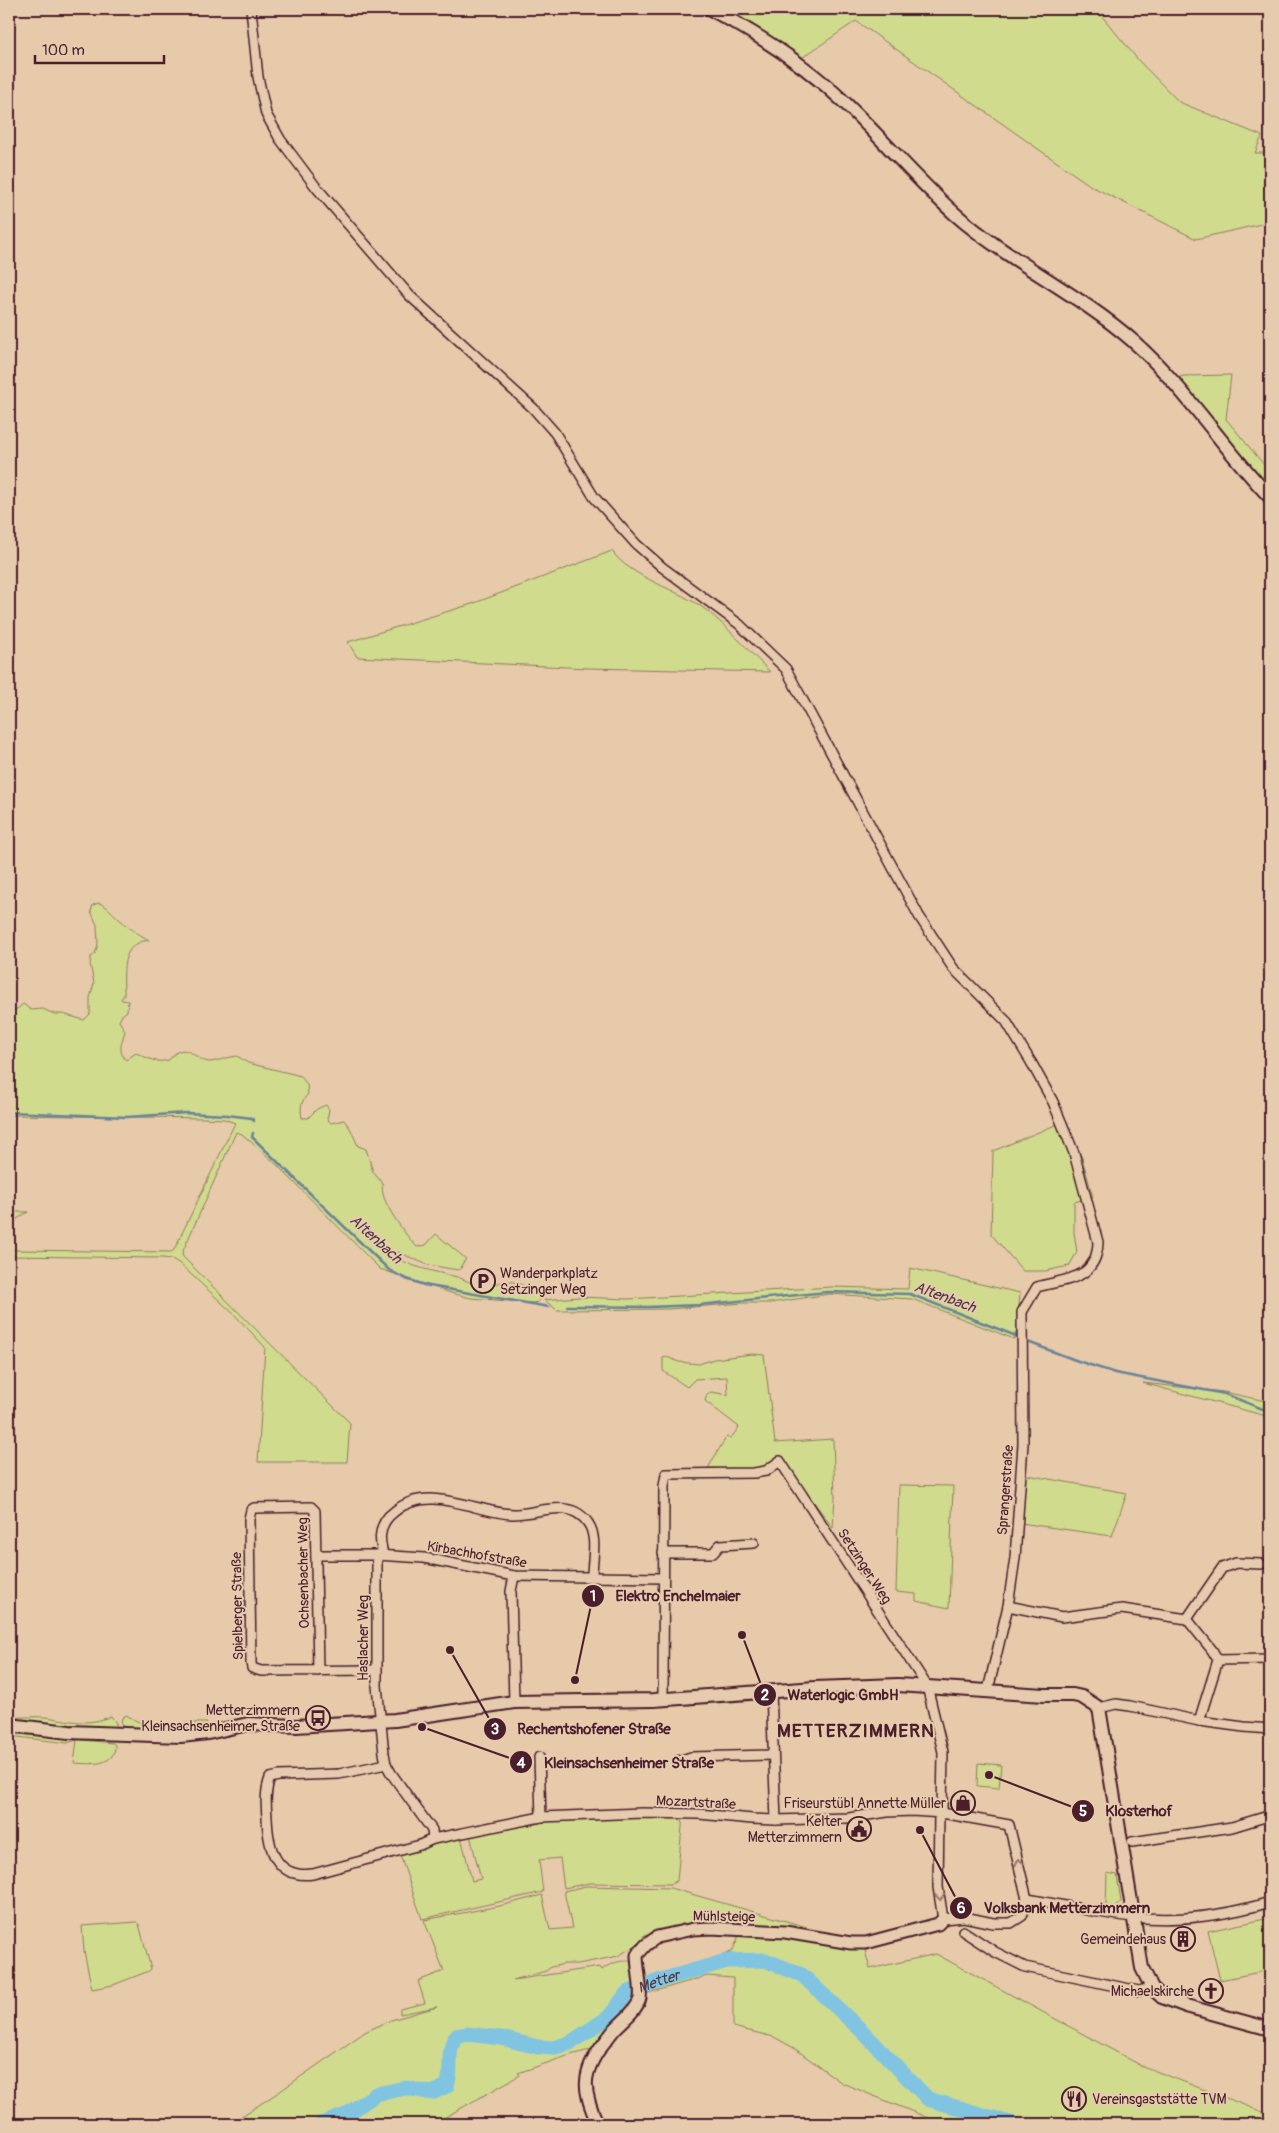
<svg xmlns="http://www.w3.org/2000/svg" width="1279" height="2133" font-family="Pangolin,sans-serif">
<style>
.green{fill:#d0db8e;stroke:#8d7d5c}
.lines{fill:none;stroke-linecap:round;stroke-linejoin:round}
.stream{stroke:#6b8299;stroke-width:2.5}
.river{stroke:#81c4e2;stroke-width:15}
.minor-casing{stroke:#4a1f2b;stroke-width:12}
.tertiary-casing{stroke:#4a1f2b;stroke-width:15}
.secondary-casing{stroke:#4a1f2b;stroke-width:16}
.minor{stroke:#e6cbae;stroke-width:9}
.tertiary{stroke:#e6cbae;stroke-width:11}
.secondary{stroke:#e6cbae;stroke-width:12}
.oneway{stroke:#98756c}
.labels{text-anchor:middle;stroke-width:4;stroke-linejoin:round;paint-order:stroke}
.poi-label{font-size:14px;fill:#4a1f2b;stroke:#e6cbae;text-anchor:end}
.street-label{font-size:14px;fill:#4a1f2b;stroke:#e6cbae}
.water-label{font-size:15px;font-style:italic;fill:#523846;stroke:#e6cbae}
.district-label{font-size:19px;font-weight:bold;letter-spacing:1px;fill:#4a1f2b;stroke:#e6cbae}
.leader{fill:none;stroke:#4a1f2b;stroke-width:2}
.callout-dot{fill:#4a1f2b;stroke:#e6cbae;stroke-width:2}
.mark-label{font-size:15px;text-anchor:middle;font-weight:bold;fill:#fff}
.callout-label{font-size:15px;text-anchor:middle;font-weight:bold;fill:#4a1f2b;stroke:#e6cbae;stroke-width:4;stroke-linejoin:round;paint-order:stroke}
</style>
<rect width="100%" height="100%" fill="#e6caaa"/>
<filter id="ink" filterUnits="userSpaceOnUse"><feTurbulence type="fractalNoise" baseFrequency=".02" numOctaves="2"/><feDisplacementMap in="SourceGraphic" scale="10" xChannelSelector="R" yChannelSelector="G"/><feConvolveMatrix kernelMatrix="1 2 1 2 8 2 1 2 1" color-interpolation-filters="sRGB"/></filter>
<g filter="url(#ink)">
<g class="green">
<path d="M728,9H1096L1139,61L1179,102L1262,136L1255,153H1270V222L1196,239L1091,186L856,21L803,57Z"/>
<path d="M1231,375L1226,419L1270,472V489L1180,382V377L1183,376Z"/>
<path d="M612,551C629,577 682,591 706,610C729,628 749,651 770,672L588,668L357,657L348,642L472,604Z"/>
<path d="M99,903C109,907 111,912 118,918C127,927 138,934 149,940C119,944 124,971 124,996L121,998L122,1000L128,1001L127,1011L122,1015L119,1021L125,1031C122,1042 117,1051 126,1060L136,1053C149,1058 155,1064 169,1060C186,1037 195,1062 210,1062C218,1061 228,1057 237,1056L248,1063L301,1076L307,1085L308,1094C301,1101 300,1108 302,1118H308L317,1109L326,1105L329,1110L327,1119L331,1123L344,1120L350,1128L358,1146L366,1149L373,1172L383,1184C377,1198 407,1237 417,1247L426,1245L436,1234L466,1259L462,1264L461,1269L458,1270L428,1265L398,1252L391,1254C410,1268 434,1271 457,1277C464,1279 471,1284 479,1285C487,1286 494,1284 502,1282C515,1279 530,1288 540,1297L538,1302L533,1303L471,1298L451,1293L380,1269L275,1163L242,1134L236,1132L182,1253L183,1257L350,1423L347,1462H258L265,1347L235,1315L180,1264L172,1259L162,1258L9,1256V1212H28L17,1219L14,1223L13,1250L171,1252L174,1250L235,1123L224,1119L204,1118L9,1115V1011L17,1009L23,1004L31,1010L43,1009L54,1014H63L84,1020L90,1014V998L94,983L90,964L91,957L95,954L98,944L97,925L91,911L93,905Z"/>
<path d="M1065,1121L1082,1158L1093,1197L1074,1202V1233L1077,1252L1069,1266L1045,1271H1023L991,1234L993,1151Z"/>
<path d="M910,1268L1020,1293L1017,1329L1014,1339L912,1299L829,1294L770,1303H743L669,1309L557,1310L544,1300L579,1297L628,1299L832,1287L908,1289Z"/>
<path d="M752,1354L764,1355L775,1443L833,1439L835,1497L833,1528L789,1468L780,1458L766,1468L756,1469L708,1468L725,1439L727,1437L731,1438L739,1427L705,1401L707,1394L712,1392L728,1395L727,1377L695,1379L687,1387L663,1371V1358L667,1357L679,1362L699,1364L714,1359Z"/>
<path d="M1143,1383L1224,1392L1270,1402V1417Z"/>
<path d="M1016,1473L1127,1493L1112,1536L1013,1522Z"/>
<path d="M899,1485L953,1486L949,1608L916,1601V1594L896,1592Z"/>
<path d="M126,1715L144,1725L170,1727L180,1726L185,1723H207V1729H124L121,1723L122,1718Z"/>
<path d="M111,1716L116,1723V1727L113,1728L9,1720V1717C21,1718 33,1716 45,1717C70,1720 87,1727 111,1716Z"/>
<path d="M9,1733L113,1743L115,1745C115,1767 90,1764 74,1763L77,1740L67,1743L60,1742L9,1736Z"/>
<path d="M978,1763L1001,1765L999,1788L977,1786Z"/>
<path d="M683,1816L677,1881L670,1884L590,1883L564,1888L560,1858L539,1860L543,1892L422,1919L400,1855L429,1846L436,1840L461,1837L472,1881L481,1879L470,1835L556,1820Z"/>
<path d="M1107,1873L1117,1875L1121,1902L1114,1908L1106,1907Z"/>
<path d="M586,1886L670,1888L807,1927V1930L737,1925L680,1924V1927L643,1936L644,1940L618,1956L578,1964H564L551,1967L546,1971L513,1980L600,1967L602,1970C610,1963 621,1960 631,1961L637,1955L640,1998L628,2017L590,2050L570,2055L518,2073L520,2075L433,2124H233L234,2121L276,2094L365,2032L391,2020L437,2007L400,2014V2009L425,2003L418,1981L444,1971L424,1920L500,1906L542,1895L550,1930L572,1928L564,1891Z"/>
<path d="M1270,1918V1970L1220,1980L1208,1931Z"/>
<path d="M137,1922L139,1924L151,1969L149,1971L113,1985L92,1989L84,1951L82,1926Z"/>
<path d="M740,1933L791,1936L864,1947L870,1969L936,1954L1140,2065L1270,2115V2124H943L842,2083L794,2048L774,2037L733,2027V1978L707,1976L645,1994L642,1981L732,1952Z"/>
</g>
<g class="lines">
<g class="stream">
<path d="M9,1112L127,1117L186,1113L227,1115L252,1118L254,1121"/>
<path d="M253,1133L252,1137L389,1270L406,1279L424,1285L549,1307"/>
<path d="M567,1306L648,1307L699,1305L827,1292L910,1294L1021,1338"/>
<path d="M1025,1341L1078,1361L1115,1373L1225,1394L1270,1412"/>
</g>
<path class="river" id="s1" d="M321,2124L346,2115L376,2094L406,2088L432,2093L447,2086C454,2067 445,2054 456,2036L467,2034L501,2038L538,2047L554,2048L570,2043L609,2017L627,1993L661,1980L727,1961L765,1960L802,1975L863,2032L928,2099L1014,2124"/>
<defs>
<g id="minor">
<path d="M251,9L258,77L266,114L280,139L316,187L409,295L533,408L555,433L594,497L636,544L662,567L739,624L786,669L919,916L953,968L1006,1021L1031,1062L1053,1102L1074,1153L1098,1242C1097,1280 1066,1279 1037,1287L1022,1312L1023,1444L1015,1558L1008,1606L988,1690"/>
<path d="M663,1553H713L720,1545L754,1543"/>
<path d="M317,1555H377L424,1558L514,1576L663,1578"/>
<path d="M377,1555V1686L384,1753L386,1764L391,1773L432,1830L433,1839"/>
<path d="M383,1555C382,1548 379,1540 381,1533C382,1524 388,1516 395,1511C429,1483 476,1513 513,1514C538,1514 570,1497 588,1523C598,1537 592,1560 592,1576"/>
<path d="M514,1576L511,1591L514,1702"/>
<path d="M1008,1606L1062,1617L1122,1609L1187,1619L1212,1650L1218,1660L1199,1721"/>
<path d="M1187,1619L1222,1568L1236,1563L1261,1564"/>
<path d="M1218,1660L1270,1659"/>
<path d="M318,1671L315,1511L311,1507L254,1508L251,1510L249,1519L251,1663L252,1668L261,1671L376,1670"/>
<path d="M771,1692L776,1820"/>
<path d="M663,1700L664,1486L666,1474L754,1473L766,1471L780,1461L927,1686L943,1752L942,1813"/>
<path d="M1099,1708L1116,1704L1130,1706L1199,1721L1244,1727L1270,1729"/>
<path d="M539,1757L541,1817"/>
<path d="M678,1761L691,1757L772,1755"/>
<path d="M386,1764L339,1774L279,1776L270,1778C265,1791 266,1804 267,1817C268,1848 275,1879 313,1874L420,1845L433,1839L541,1817L642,1813L699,1814L752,1819L776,1820L849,1818L887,1812L912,1811L942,1813L1009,1825L1027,1899L1022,1916L1011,1923H993L964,1917L943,1919L938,1887L939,1813"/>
<path d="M1132,1842L1232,1827L1268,1816L1270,1814"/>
<path d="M1027,1899C1062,1905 1098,1913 1133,1917C1179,1922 1227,1915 1270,1902"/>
<path d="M963,1931L995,1952L1025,1967L1139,1991L1152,1988"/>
</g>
<path id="tertiary" d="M598,2124C582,2091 581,2073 604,2043C609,2037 613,2030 619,2025C626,2018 638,2008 640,1998C642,1989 637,1967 637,1955L646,1945L657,1937L693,1929L711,1928L785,1932L851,1943H866L938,1924L943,1919"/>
<g id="secondary">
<path d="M710,9C758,34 804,64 843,101C882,138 915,178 955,214C1010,262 1078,293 1133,341C1185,387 1222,447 1270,497"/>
<path d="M9,1725L69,1732L181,1736L208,1733L248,1724L296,1726L395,1720L514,1702L654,1700L815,1688L898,1685L1044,1695H1073L1082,1697L1099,1708L1142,1968L1152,1988L1162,1997L1186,2006L1270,2029"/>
</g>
</defs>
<use href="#minor" class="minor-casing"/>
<use href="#tertiary" class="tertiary-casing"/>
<use href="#secondary" class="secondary-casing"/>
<use href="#minor" class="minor"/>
<use href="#tertiary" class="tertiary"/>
<use href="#secondary" class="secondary"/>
</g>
<defs><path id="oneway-chevron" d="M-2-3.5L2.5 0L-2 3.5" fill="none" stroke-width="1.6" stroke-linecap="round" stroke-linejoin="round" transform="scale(1.25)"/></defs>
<g class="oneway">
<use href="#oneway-chevron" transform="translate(1019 1862) rotate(-103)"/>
<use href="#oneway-chevron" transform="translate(940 1897) rotate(82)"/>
</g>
</g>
<defs>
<symbol id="parking-ring" viewBox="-11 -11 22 22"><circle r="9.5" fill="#e6cbae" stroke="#4a1f2b" stroke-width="1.5"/><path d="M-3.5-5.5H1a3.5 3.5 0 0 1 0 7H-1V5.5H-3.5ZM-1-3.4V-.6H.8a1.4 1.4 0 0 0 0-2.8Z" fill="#4a1f2b"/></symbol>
<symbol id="bus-ring" viewBox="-11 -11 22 22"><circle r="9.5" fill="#e6cbae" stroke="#4a1f2b" stroke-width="1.5"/><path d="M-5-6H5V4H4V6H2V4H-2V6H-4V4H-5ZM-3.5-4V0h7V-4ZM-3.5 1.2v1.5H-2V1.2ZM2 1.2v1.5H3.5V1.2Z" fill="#4a1f2b"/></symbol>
<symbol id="shop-ring" viewBox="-11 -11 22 22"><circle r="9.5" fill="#e6cbae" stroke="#4a1f2b" stroke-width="1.5"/><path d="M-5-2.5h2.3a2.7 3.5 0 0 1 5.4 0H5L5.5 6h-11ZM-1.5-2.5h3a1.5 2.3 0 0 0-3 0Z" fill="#4a1f2b"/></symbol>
<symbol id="civic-ring" viewBox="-11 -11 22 22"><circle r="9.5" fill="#e6cbae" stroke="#4a1f2b" stroke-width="1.5"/><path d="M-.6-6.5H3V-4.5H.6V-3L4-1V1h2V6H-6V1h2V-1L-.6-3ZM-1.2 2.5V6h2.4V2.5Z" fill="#4a1f2b"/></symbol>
<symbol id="building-ring" viewBox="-11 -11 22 22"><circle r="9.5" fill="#e6cbae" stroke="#4a1f2b" stroke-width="1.5"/><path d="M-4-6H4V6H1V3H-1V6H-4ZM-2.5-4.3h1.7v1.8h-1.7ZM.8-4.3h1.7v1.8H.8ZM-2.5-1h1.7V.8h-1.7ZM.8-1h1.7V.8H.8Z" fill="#4a1f2b"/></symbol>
<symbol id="church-ring" viewBox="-11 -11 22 22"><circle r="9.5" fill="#e6cbae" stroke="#4a1f2b" stroke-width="1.5"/><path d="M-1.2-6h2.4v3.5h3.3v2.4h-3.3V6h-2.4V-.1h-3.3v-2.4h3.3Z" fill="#4a1f2b"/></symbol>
<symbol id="restaurant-ring" viewBox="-11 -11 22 22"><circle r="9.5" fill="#e6cbae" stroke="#4a1f2b" stroke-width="1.5"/><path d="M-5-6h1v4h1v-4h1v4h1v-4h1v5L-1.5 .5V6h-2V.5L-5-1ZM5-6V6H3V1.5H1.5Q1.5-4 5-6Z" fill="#4a1f2b"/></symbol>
</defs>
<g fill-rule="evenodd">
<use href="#parking-ring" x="469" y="1267" width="28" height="28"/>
<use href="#bus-ring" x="304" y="1704" width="28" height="28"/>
<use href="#shop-ring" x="949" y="1789" width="28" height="28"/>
<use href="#civic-ring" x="845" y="1815" width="28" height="28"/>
<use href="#building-ring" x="1169" y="1925" width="28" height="28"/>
<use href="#church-ring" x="1197" y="1977" width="28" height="28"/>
<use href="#restaurant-ring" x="1060" y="2085" width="28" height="28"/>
</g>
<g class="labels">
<g class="poi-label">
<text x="500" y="1278" text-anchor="start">Wanderparkplatz<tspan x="500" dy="16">Setzinger Weg</tspan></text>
<text x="300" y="1715">Metterzimmern<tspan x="300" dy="16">Kleinsachsenheimer Straße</tspan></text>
<text x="946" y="1808">Friseurstübl Annette Müller</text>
<text x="842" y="1826">Kelter<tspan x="842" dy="16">Metterzimmern</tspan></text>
<text x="1166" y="1944">Gemeindehaus</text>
<text x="1194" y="1996">Michaelskirche</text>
<text x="1092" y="2104" text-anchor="start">Vereinsgaststätte TVM</text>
</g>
<g class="street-label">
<text transform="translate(1005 1490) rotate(-86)" y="5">Sprangerstraße</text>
<text transform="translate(477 1554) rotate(10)" y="5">Kirbachhofstraße</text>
<text transform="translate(865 1566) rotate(57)" y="5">Setzinger Weg</text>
<text transform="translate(303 1573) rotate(-91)" y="5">Ochsenbacher Weg</text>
<text transform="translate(237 1606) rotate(-91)" y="5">Spielberger Straße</text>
<text transform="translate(363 1638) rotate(-90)" y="5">Haslacher Weg</text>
<text transform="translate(696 1802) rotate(3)" y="5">Mozartstraße</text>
<text transform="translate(724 1916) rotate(1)" y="5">Mühlsteige</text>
</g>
<g class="water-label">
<text transform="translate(376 1239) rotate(42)" y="5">Altenbach</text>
<text transform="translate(945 1297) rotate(20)" y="5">Altenbach</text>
<text dy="5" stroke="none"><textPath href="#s1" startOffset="415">Metter</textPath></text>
</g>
<g class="district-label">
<text x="856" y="1737">METTERZIMMERN</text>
</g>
</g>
<path class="leader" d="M575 1680L593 1596M742 1635L765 1695M450 1650L495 1729M422 1727L521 1762M989 1775L1083 1811M920 1830L961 1908"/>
<g class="callout-dot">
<circle cx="575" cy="1680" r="5"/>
<circle cx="742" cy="1635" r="5"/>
<circle cx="450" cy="1650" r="5"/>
<circle cx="422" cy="1727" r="5"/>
<circle cx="989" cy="1775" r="5"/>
<circle cx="920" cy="1830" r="5"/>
<circle cx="593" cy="1596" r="12"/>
<circle cx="765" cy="1695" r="12"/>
<circle cx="495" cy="1729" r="12"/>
<circle cx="521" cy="1762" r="12"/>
<circle cx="1083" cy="1811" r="12"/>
<circle cx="961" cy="1908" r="12"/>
</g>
<g class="mark-label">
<text x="593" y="1601">1</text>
<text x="765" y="1700">2</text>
<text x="495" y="1734">3</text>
<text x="521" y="1768">4</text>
<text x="1083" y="1816">5</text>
<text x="961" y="1913">6</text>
</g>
<g class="callout-label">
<text x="678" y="1601">Elektro Enchelmaier</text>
<text x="843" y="1700">Waterlogic GmbH</text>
<text x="594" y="1734">Rechentshofener Straße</text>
<text x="629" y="1768">Kleinsachsenheimer Straße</text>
<text x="1139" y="1816">Klosterhof</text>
<text x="1067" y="1913">Volksbank Metterzimmern</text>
</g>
<rect width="1279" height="2133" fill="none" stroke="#e6cbae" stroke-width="30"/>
<rect x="15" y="15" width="1249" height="2103" fill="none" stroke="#4a1f2b" stroke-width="2" filter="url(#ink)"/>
<path d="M35 55v8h129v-8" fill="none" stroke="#4a1f2b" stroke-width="2.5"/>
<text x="42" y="55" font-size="15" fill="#4a1f2b" stroke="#e6cbae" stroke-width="4" paint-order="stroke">100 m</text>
</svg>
